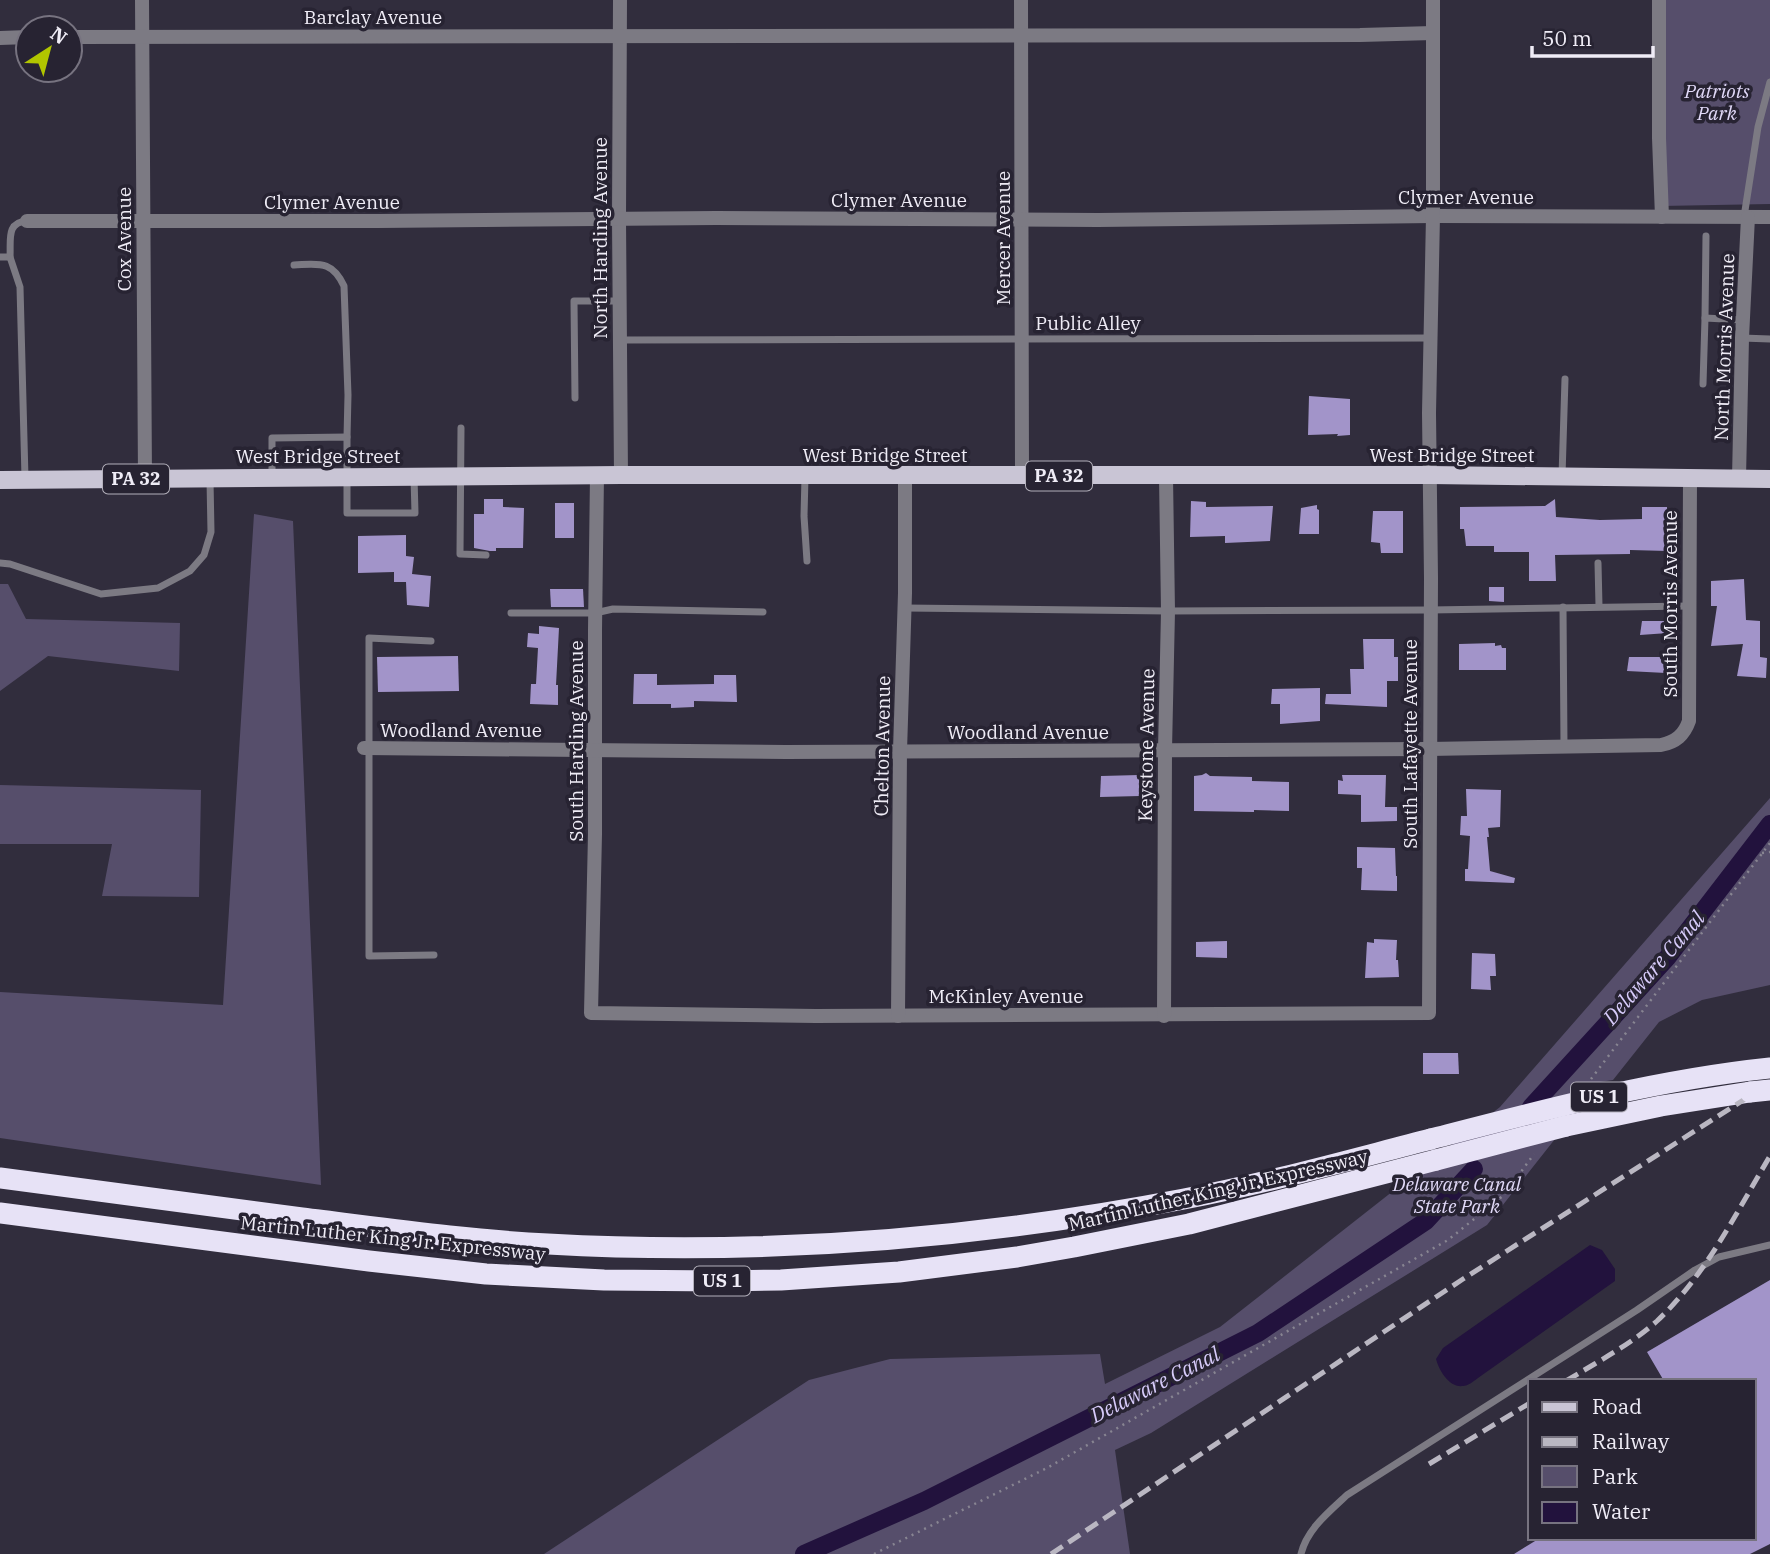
<svg xmlns="http://www.w3.org/2000/svg" width="1770" height="1554" font-family="'IBM Plex Serif',serif">
<style>
.green{fill:#564e6b}
.water{fill:#22123d}
.lines{fill:none;stroke-linecap:round;stroke-linejoin:round}
.canal{stroke:#22123d;stroke-width:18}
.building{fill:#a294c9}
.path{stroke:#888592;stroke-width:2.5;stroke-dasharray:2 5;stroke-linecap:butt}
.service{stroke:#7c7a83;stroke-width:7}
.minor{stroke:#7c7a83;stroke-width:14}
.primary{stroke:#c9c5d5;stroke-width:18}
.motorway{stroke:#e7e2f6;stroke-width:21}
.rail{stroke:#bab7c2;stroke-width:5;stroke-dasharray:14 7;stroke-linecap:butt}
.motorway-bridge{stroke:#e7e2f6;stroke-width:21}
.labels{text-anchor:middle;stroke-width:7;stroke-linejoin:round;paint-order:stroke}
.shield{fill:#272332;stroke:#b3b0bb;stroke-width:2}
.shield-label{font-size:18px;font-weight:bold;fill:#efecf6}
.street-label{font-size:19px;fill:#efecf6;stroke:#272332}
.park-label{font-size:19px;font-style:italic;fill:#e2daf9;stroke:#272332}
.water-label{font-size:21px;font-style:italic;fill:#d7cbfa;stroke:#272332}
</style>
<rect width="100%" height="100%" fill="#312d3d"/>
<g class="green">
<path d="M1665,0H1770V204L1661,206Z"/>
<path d="M254,514L293,521L321,1185L0,1138V992L223,1005Z"/>
<path d="M0,584H8L26,619L180,623L179,671L48,656L0,691Z"/>
<path d="M0,785L201,790L199,897L102,896L112,844H0Z"/>
<path d="M1770,798V985L1702,1000L1659,1022L1613,1080L1600,1082L1487,1225L1151,1433L1115,1450L1130,1554H544L809,1380L890,1359L1100,1354L1105,1384L1220,1327L1500,1107Z"/>
</g>
<path class="water" d="M1590,1245L1602,1250L1615,1269V1281L1478,1378C1474,1381 1468,1386 1463,1386C1449,1388 1439,1370 1436,1359L1443,1348Z"/>
<g class="lines">
<g class="canal">
<path d="M1531,1107L1667,958L1770,824"/>
<path d="M804,1554L924,1501L1258,1333L1426,1221L1474,1169"/>
</g>
</g>
<g class="building">
<path d="M1309,396L1350,399V435L1337,436L1338,434L1308,435Z"/>
<path d="M484,499H503V507L524,508L523,548H496V551H490L474,548V514H484Z"/>
<path d="M1555,499L1556,517L1600,520L1642,519V507H1667L1668,551L1630,550V554L1555,555L1556,581H1529V552H1494V546H1466L1464,529H1460V507L1545,506Z"/>
<path d="M1191,501L1206,502V507L1273,506L1270,541L1225,543V536L1190,537Z"/>
<rect x="555" y="503" width="19" height="35"/>
<path d="M1317,505V509L1319,510V534H1299L1301,508Z"/>
<path d="M1373,511H1403V553H1381L1380,543L1371,542Z"/>
<path d="M406,535V556L414,557L412,574L431,576L429,607L407,605L406,582H394V572L358,573V536Z"/>
<path d="M1744,579L1746,620L1760,621V657L1767,658L1766,678L1737,676L1743,644L1711,646L1717,606H1711V581Z"/>
<path d="M1489,587H1504V602L1489,601Z"/>
<path d="M550,589H583L584,607H551Z"/>
<path d="M1642,621H1667L1668,633L1640,635Z"/>
<path d="M539,626L559,628L556,685H558V705L530,704L531,684H536L538,648L527,647L528,633L539,634Z"/>
<path d="M1363,639H1394V657H1398V681H1387V707L1325,704L1326,694H1351L1350,669H1364Z"/>
<path d="M1495,643V646L1501,645L1502,648H1506V670H1459V644Z"/>
<path d="M458,656L459,691L378,692L377,657Z"/>
<path d="M1629,657H1667L1666,673L1627,671Z"/>
<path d="M634,674H657V685L714,684V675H736L737,702L694,701V707L671,708V704H633Z"/>
<path d="M1320,688V721L1280,724V704H1271L1272,689Z"/>
<path d="M1206,773L1210,776L1252,777V781L1289,782V811L1254,810V812L1194,811V776L1202,775Z"/>
<path d="M1139,775L1140,796L1100,797L1101,776Z"/>
<path d="M1342,775H1386L1385,807H1397V821L1361,822V795L1338,794V780L1343,781Z"/>
<path d="M1466,789L1501,790L1500,827L1488,828L1489,837H1487L1490,871L1515,878L1514,883L1465,881V869H1468L1470,836L1460,835L1461,816H1467Z"/>
<path d="M1357,847L1395,848L1396,876H1397V891L1361,890L1362,868H1357Z"/>
<path d="M1374,939L1397,940L1396,960H1398L1399,977L1365,978L1367,942L1374,943Z"/>
<path d="M1227,941V958L1196,957V942Z"/>
<path d="M1472,953L1495,954L1496,976H1490L1491,990L1471,989Z"/>
<path d="M1423,1053H1458L1459,1074H1423Z"/>
<path d="M1770,1280V1544L1750,1554H1514L1540,1538H1754V1381H1664L1647,1352Z"/>
</g>
<g class="lines">
<g class="path">
<path d="M1762,853L1770,852"/>
<path d="M1591,1079L1770,843"/>
<path d="M874,1554L1047,1468L1448,1240L1504,1195L1534,1154"/>
</g>
<g class="service">
<path d="M1744,217L1758,127L1770,82"/>
<path d="M0,257H10C11,240 6,222 27,221"/>
<path d="M10,257L20,287L25,478"/>
<path d="M294,265C319,264 332,260 344,286L348,395L347,437"/>
<path d="M1705,318L1706,236"/>
<path d="M1742,338L1770,339"/>
<path d="M619,340L1430,338"/>
<path d="M1703,384L1705,318L1743,320"/>
<path d="M575,398L574,301H619"/>
<path d="M461,428L460,554L486,555"/>
<path d="M272,476V438L347,437V513H415L414,477"/>
<path d="M1562,476L1565,379"/>
<path d="M805,477L804,516L807,561"/>
<path d="M0,563L10,564L101,594L158,588L190,571L204,555L211,532L210,480"/>
<path d="M1598,563L1599,606"/>
<path d="M1563,607L1564,746"/>
<path d="M905,608L1168,611L1430,610L1689,606"/>
<path d="M511,613H595L613,609L763,612"/>
<path d="M431,641L369,638V956L434,955"/>
<path d="M1301,1554C1307,1529 1329,1512 1347,1495L1637,1310L1695,1270L1719,1257L1770,1245"/>
</g>
<g class="minor">
<path d="M142,0L145,479"/>
<path d="M620,0L619,219L621,475"/>
<path d="M1021,0L1022,476"/>
<path d="M1659,0V138L1662,217"/>
<path d="M70,37L1360,35L1433,33"/>
<path d="M0,38L28,37"/>
<path d="M27,221H379L716,218L1098,220L1433,216L1770,217"/>
<path d="M597,475L595,630V834L591,1013L816,1016L1429,1013L1431,578L1429,413L1433,216V0"/>
<path d="M1739,478L1742,338L1748,217"/>
<path d="M364,748L786,752L1429,749L1661,745C1676,742 1684,735 1689,721L1690,478"/>
<path d="M898,1016L900,751L905,593V476"/>
<path d="M1164,1016L1165,750L1168,611L1166,476"/>
</g>
<path class="primary" d="M0,480L621,475H1430L1770,479"/>
<g class="motorway">
<path d="M1566,1126L1661,1106L1750,1092"/>
<path d="M0,1178C101,1191 202,1204 302,1218C384,1228 466,1240 548,1244C760,1256 975,1239 1184,1199C1267,1183 1349,1160 1431,1139"/>
<path d="M0,1213L369,1261L486,1274L604,1280L722,1281L781,1280L899,1272L1017,1257L1074,1247L1189,1224L1436,1160"/>
</g>
<g class="rail">
<path d="M1566,1381C1597,1362 1630,1345 1657,1321C1706,1275 1736,1213 1770,1156"/>
<path d="M1429,1464L1530,1403"/>
<path d="M1051,1554L1463,1279L1770,1083"/>
</g>
<g class="motorway-bridge">
<path d="M1750,1092L1770,1090"/>
<path d="M1431,1139C1543,1110 1655,1080 1770,1068"/>
<path d="M1436,1160L1566,1126"/>
</g>
</g>
<g class="labels">
<g class="shield">
<rect x="1026" y="461.5" width="66" height="29" rx="5"/>
<rect x="103" y="464.5" width="66" height="29" rx="5"/>
<rect x="1571" y="1082.5" width="56" height="29" rx="5"/>
<rect x="694" y="1266.5" width="56" height="29" rx="5"/>
</g>
<g class="shield-label">
<text x="1059" y="482">PA 32</text>
<text x="136" y="485">PA 32</text>
<text x="1599" y="1103">US 1</text>
<text x="722" y="1287">US 1</text>
</g>
<g class="street-label">
<text x="373" y="24">Barclay Avenue</text>
<text x="1466" y="204">Clymer Avenue</text>
<text x="899" y="207">Clymer Avenue</text>
<text x="332" y="209">Clymer Avenue</text>
<text transform="translate(600 238) rotate(-90)" y="7">North Harding Avenue</text>
<text transform="translate(1003 238) rotate(-90)" y="7">Mercer Avenue</text>
<text transform="translate(124 239) rotate(-90)" y="7">Cox Avenue</text>
<text x="1088" y="330">Public Alley</text>
<text transform="translate(1724 347) rotate(-88)" y="7">North Morris Avenue</text>
<text x="885" y="462">West Bridge Street</text>
<text x="1452" y="462">West Bridge Street</text>
<text x="318" y="463">West Bridge Street</text>
<text transform="translate(1670 604) rotate(-90)" y="7">South Morris Avenue</text>
<text x="461" y="737">Woodland Avenue</text>
<text x="1028" y="739">Woodland Avenue</text>
<text transform="translate(576 741) rotate(-90)" y="7">South Harding Avenue</text>
<text transform="translate(1410 744) rotate(-90)" y="7">South Lafayette Avenue</text>
<text transform="translate(1146 745) rotate(-89)" y="7">Keystone Avenue</text>
<text transform="translate(882 746) rotate(-89)" y="7">Chelton Avenue</text>
<text x="1006" y="1003">McKinley Avenue</text>
<text transform="translate(1218 1190) rotate(-13)" y="7">Martin Luther King Jr. Expressway</text>
<text transform="translate(393 1238) rotate(6)" y="7">Martin Luther King Jr. Expressway</text>
</g>
<g class="park-label">
<text x="1717" y="98">Patriots<tspan x="1717" dy="22">Park</tspan></text>
<text x="1457" y="1191">Delaware Canal<tspan x="1457" dy="22">State Park</tspan></text>
</g>
<g class="water-label">
<text transform="translate(1654 968) rotate(-49)" y="7">Delaware Canal</text>
<text transform="translate(1155 1385) rotate(-27)" y="7">Delaware Canal</text>
</g>
</g>
<rect x="1528" y="1379" width="228" height="161" fill="#272332" stroke="#777380" stroke-width="2"/>
<rect x="1542" y="1402" width="35" height="10" fill="#c9c5d5" stroke="#777380" stroke-width="2"/>
<text x="1592" y="1414" font-size="21" fill="#efecf6">Road</text>
<rect x="1542" y="1437" width="35" height="10" fill="#bab7c2" stroke="#777380" stroke-width="2"/>
<text x="1592" y="1449" font-size="21" fill="#efecf6">Railway</text>
<rect x="1542" y="1466" width="35" height="21" fill="#564e6b" stroke="#777380" stroke-width="2"/>
<text x="1592" y="1484" font-size="21" fill="#efecf6">Park</text>
<rect x="1542" y="1502" width="35" height="21" fill="#22123d" stroke="#777380" stroke-width="2"/>
<text x="1592" y="1519" font-size="21" fill="#efecf6">Water</text>
<g transform="translate(49 49) rotate(36)"><circle r="33" fill="#272332" stroke="#777380" stroke-width="2"/>
<path d="M0-5L12 26L0 18L-12 26Z" fill="#b1c500"/>
<text y="-10" font-size="19" font-weight="bold" text-anchor="middle" fill="#efecf6">N</text>
</g>
<path d="M1532 46v10h121v-10" fill="none" stroke="#efecf6" stroke-width="3.5"/>
<text x="1542" y="46" font-size="21" fill="#efecf6" stroke="#272332" stroke-width="5" paint-order="stroke">50 m</text>
</svg>
